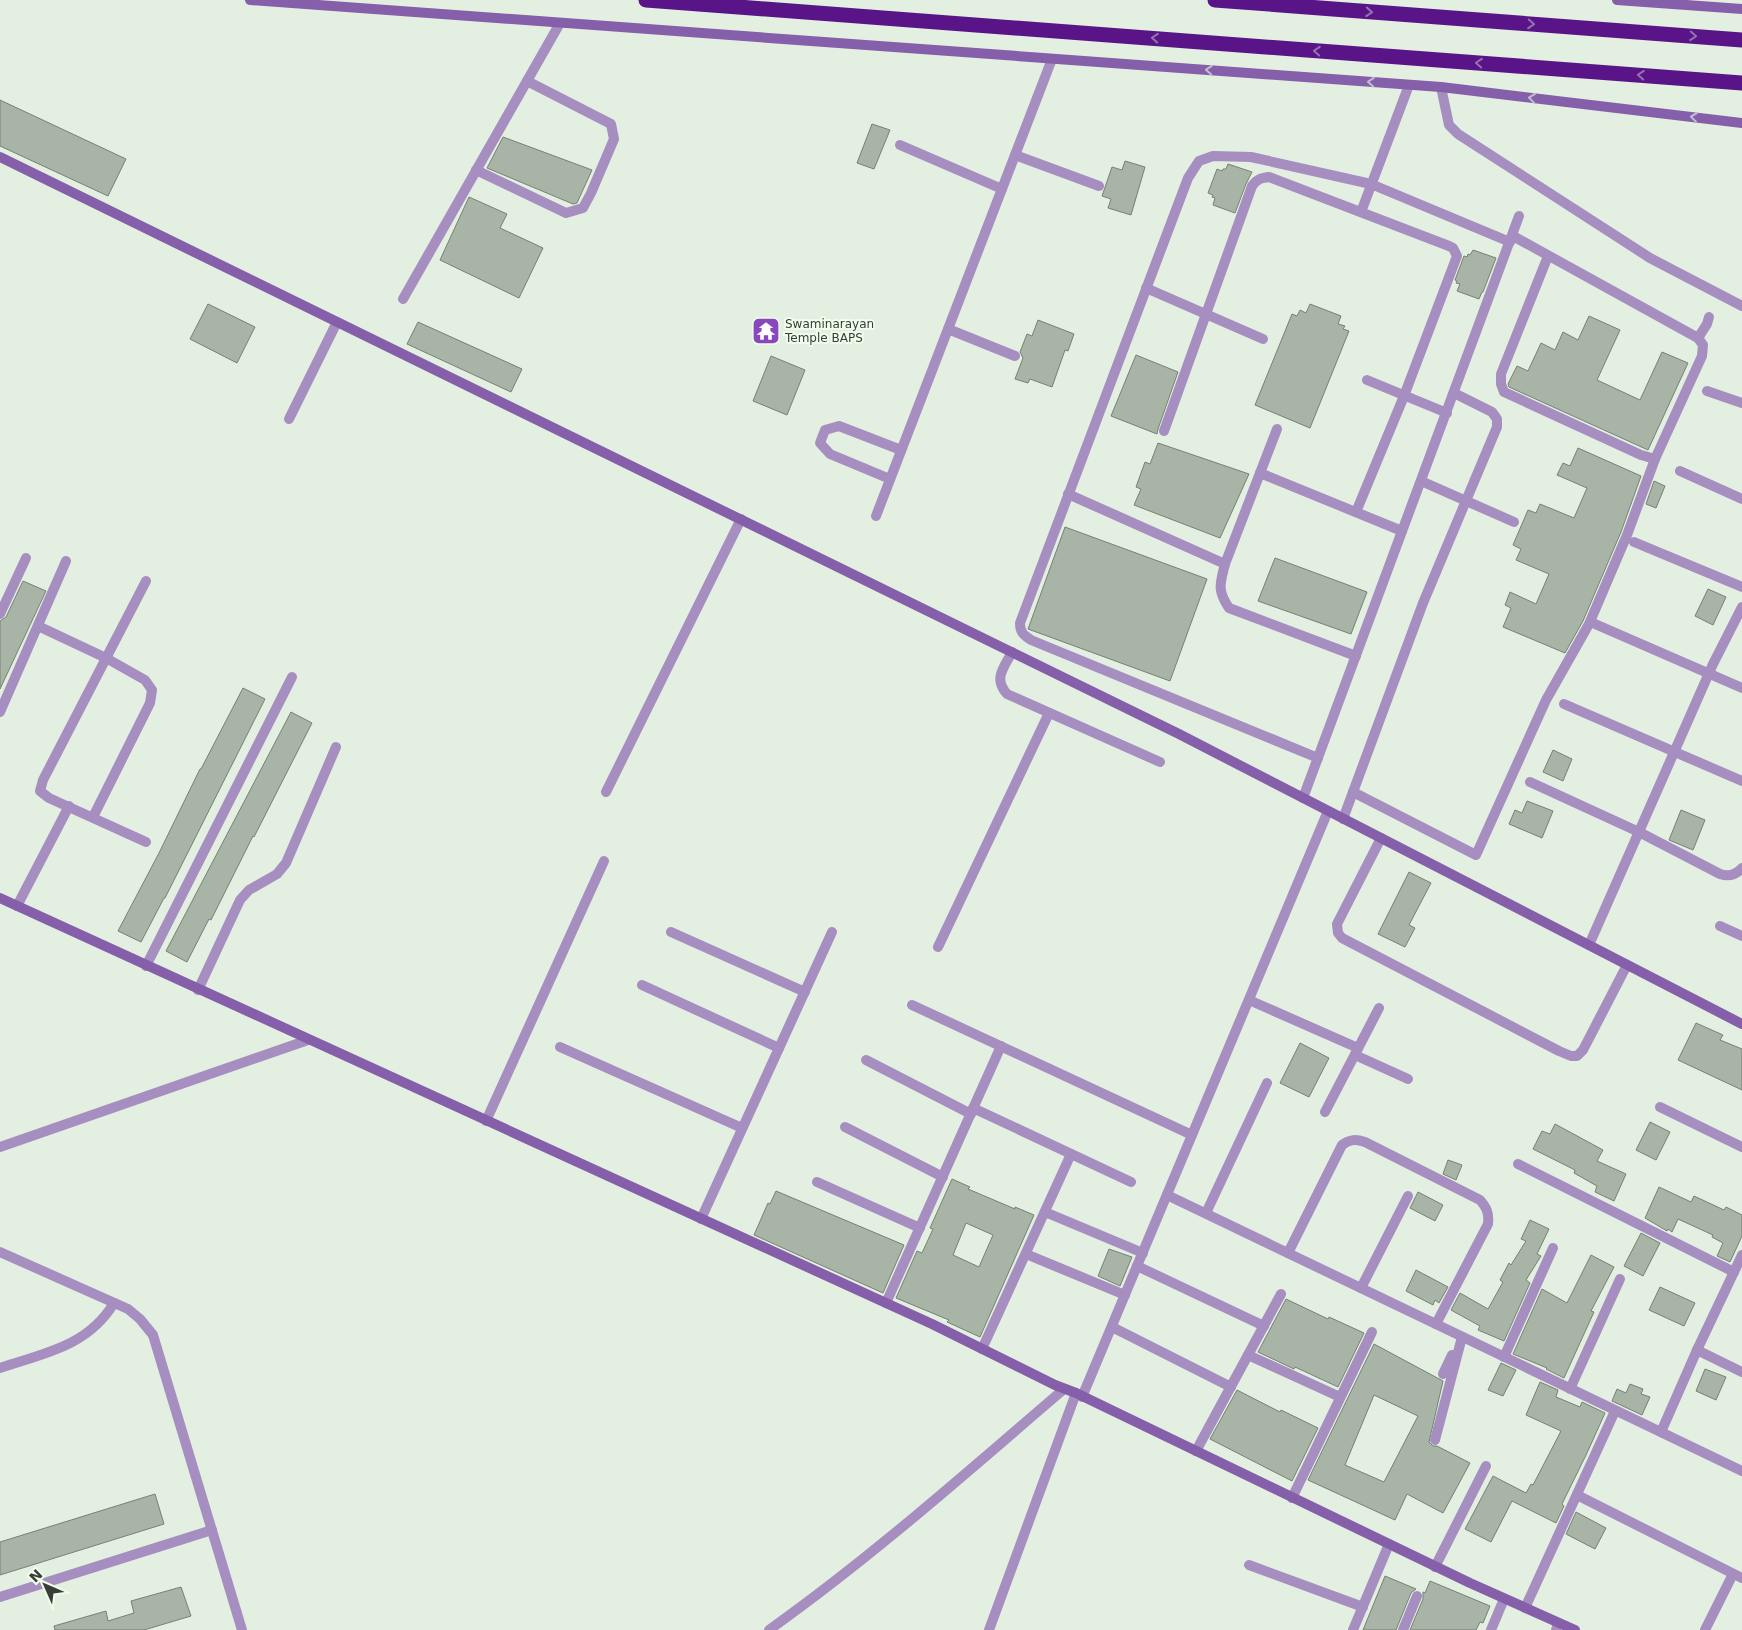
<svg xmlns="http://www.w3.org/2000/svg" width="1742" height="1630" font-family="'DejaVu Sans',sans-serif">
<style>
.building{fill:#a8b4a5;stroke:#768174;fill-rule:evenodd}
.lines{fill:none;stroke-linecap:round;stroke-linejoin:round}
.lane{stroke:#a68ec1;stroke-width:10}
.street{stroke:#a68ec1;stroke-width:10}
.secondary{stroke:#855fa9;stroke-width:10}
.highway{stroke:#591587;stroke-width:15}
.oneway{stroke:#9572b0}
.oneway2{stroke:#c5bed2}
.labels{text-anchor:middle;stroke-width:4;stroke-linejoin:round;paint-order:stroke}
.poi-label{font-size:12px;fill:#383d37;stroke:#f0fded;text-anchor:start}
</style>
<rect width="100%" height="100%" fill="#e3efe0"/>
<g class="building">
<path d="M0,100L126,159L108,196L0,146Z"/>
<path d="M872,124L890,130L874,169L857,163Z"/>
<path d="M503,137L592,170L577,203L573,204L487,168Z"/>
<path d="M1125,161L1145,167L1131,215L1108,208L1111,199L1102,196L1112,167L1122,170Z"/>
<path d="M1228,164L1252,172L1246,184L1235,213L1213,205L1215,198L1212,197L1213,195L1208,193L1217,169L1222,171L1223,169H1226Z"/>
<path d="M469,197L507,214L500,228L543,248L519,298L440,260Z"/>
<path d="M1473,250L1496,258L1483,292H1482L1479,299L1457,291L1460,284L1456,283L1457,281L1455,280L1464,256L1467,257L1468,254L1470,255Z"/>
<path d="M208,304L255,327L237,363L190,339Z"/>
<path d="M1310,304L1341,316L1338,324L1345,326L1343,329L1349,331L1310,428L1255,405L1292,314L1297,316L1300,310L1306,313Z"/>
<path d="M1589,316L1620,330L1597,380L1640,400L1662,352L1688,363L1648,450L1509,387L1508,384L1517,366L1528,371L1541,343L1555,350L1563,332L1578,340Z"/>
<path d="M1038,320L1074,334L1068,351L1065,350L1052,387L1030,379L1028,383L1015,379L1023,358L1020,352L1027,334L1032,336Z"/>
<path d="M418,322L522,369L511,392L407,344Z"/>
<path d="M1136,355L1178,372L1158,429L1157,434L1111,416Z"/>
<path d="M771,356L805,370L787,415L753,401Z"/>
<path d="M1158,443L1249,474L1220,538L1134,505L1141,489L1136,487L1145,462L1150,464Z"/>
<path d="M1578,448L1641,476L1621,532L1583,621L1565,653L1503,627L1511,608L1505,605L1510,592L1536,604L1549,574L1516,560L1521,549L1513,545L1528,510L1536,513L1540,504L1574,518L1587,488L1557,475L1563,463L1570,466Z"/>
<path d="M1654,481L1665,486L1656,508L1646,504Z"/>
<path d="M1065,527L1207,579L1170,681L1028,629Z"/>
<path d="M1275,558L1367,592L1351,634L1258,601Z"/>
<path d="M23,581L46,591L0,689V621L6,617Z"/>
<path d="M1708,589L1726,597L1713,625L1695,616Z"/>
<path d="M243,688L265,699L165,898H164L141,942L118,931L159,853L200,769H201Z"/>
<path d="M291,712L312,723L254,837L253,836L211,920L209,919L187,962L166,951Z"/>
<path d="M1553,750L1572,759L1563,781L1543,772Z"/>
<path d="M1527,801L1553,811L1542,838L1509,824L1515,810L1522,813Z"/>
<path d="M1681,810L1705,820L1693,850L1669,840Z"/>
<path d="M1409,872L1431,883L1409,925L1415,928L1405,947L1378,934Z"/>
<path d="M1696,1023L1723,1035L1720,1040L1742,1049V1090L1678,1060Z"/>
<path d="M1300,1043L1329,1058L1309,1097L1280,1083Z"/>
<path d="M1650,1122L1670,1132L1656,1160L1636,1150Z"/>
<path d="M1555,1124L1603,1150L1597,1161L1626,1174L1614,1201L1595,1192L1597,1186L1574,1173L1575,1170L1533,1149L1542,1131L1550,1134Z"/>
<path d="M1448,1160L1462,1165L1456,1180L1443,1174Z"/>
<path d="M952,1179L970,1187L968,1189L1015,1209V1207L1034,1215L980,1337L947,1322L949,1320L896,1298L917,1251L922,1253L933,1229L930,1228ZM966,1223L993,1235L979,1267L953,1255Z"/>
<path d="M1659,1187L1691,1202L1694,1196L1724,1210L1726,1207L1742,1215V1236L1730,1262L1717,1256L1723,1243L1712,1237L1713,1235L1678,1219L1672,1232L1668,1229L1667,1231L1645,1218Z"/>
<path d="M776,1191L904,1245L883,1293L754,1235L768,1203L770,1204Z"/>
<path d="M1418,1192L1443,1205L1435,1221L1410,1208Z"/>
<path d="M1530,1220L1549,1229L1537,1254L1541,1256L1526,1280L1530,1283L1504,1341L1478,1330L1480,1326L1451,1310L1460,1293L1488,1309L1503,1282L1500,1280L1509,1263L1511,1265L1526,1241L1521,1239Z"/>
<path d="M1641,1233L1660,1243L1643,1276L1624,1266Z"/>
<path d="M1109,1249L1132,1257L1120,1286L1098,1276Z"/>
<path d="M1591,1255L1614,1267L1591,1311L1594,1312L1564,1378L1546,1369L1547,1368L1513,1354L1542,1289L1567,1303Z"/>
<path d="M1416,1270L1448,1287L1439,1303L1435,1300L1433,1305L1406,1291Z"/>
<path d="M1660,1287L1695,1303L1684,1326L1649,1310Z"/>
<path d="M1286,1299L1328,1319L1329,1317L1364,1333L1338,1387L1295,1367L1294,1369L1258,1352Z"/>
<path d="M1374,1344L1443,1381L1429,1442L1433,1446H1437L1470,1463L1443,1513L1407,1494L1395,1520L1308,1480ZM1374,1395L1418,1416L1384,1482L1345,1465Z"/>
<path d="M1501,1363L1516,1370L1503,1396L1488,1390Z"/>
<path d="M1705,1369L1726,1377L1716,1400L1696,1391Z"/>
<path d="M1540,1382L1558,1390L1556,1397L1580,1407L1582,1402L1605,1413L1587,1453L1562,1504L1564,1506L1556,1523L1512,1501L1491,1542L1465,1529L1493,1476L1526,1493L1531,1484L1533,1485L1561,1431L1526,1415Z"/>
<path d="M1630,1384L1643,1389L1641,1394L1650,1397L1642,1415L1612,1401L1617,1389L1626,1393Z"/>
<path d="M1237,1390L1280,1412L1281,1410L1318,1428L1292,1481L1210,1439Z"/>
<path d="M155,1494L164,1524L0,1575V1542Z"/>
<path d="M1576,1512L1606,1528L1595,1549L1566,1534Z"/>
<path d="M1385,1576L1416,1589L1411,1593L1396,1630H1363Z"/>
<path d="M1430,1581L1490,1606L1483,1623L1480,1622L1476,1630H1410L1423,1599V1592L1425,1593Z"/>
<path d="M181,1587L191,1616L144,1630H55L54,1626L106,1611L108,1621L134,1613L131,1601Z"/>
</g>
<g class="lines">
<g class="lane">
<path d="M900,145L1002,189"/>
<path d="M1015,155L1099,186"/>
<path d="M476,170L566,213L583,208L591,193L614,139L611,124L527,81"/>
<path d="M1361,212L1409,85"/>
<path d="M1548,256L1501,374V384L1504,392L1641,455L1655,459"/>
<path d="M1146,288L1263,339"/>
<path d="M403,299L560,23"/>
<path d="M948,329L1015,356"/>
<path d="M1698,338L1707,324L1709,317"/>
<path d="M1367,380L1447,413"/>
<path d="M289,419L337,322"/>
<path d="M1277,429L1225,564C1220,584 1217,590 1229,608L1356,656"/>
<path d="M1164,431L1252,186C1257,179 1261,178 1269,177L1449,246L1453,248L1457,256L1404,396L1356,512"/>
<path d="M1260,473L1402,531"/>
<path d="M890,479L830,454L820,443L825,430L839,426L901,450"/>
<path d="M1421,481L1514,522"/>
<path d="M1068,494L1225,564"/>
<path d="M876,516L1052,59"/>
<path d="M1012,652C1004,668 993,678 1007,694L1160,762"/>
<path d="M1318,758L1031,640C1024,635 1020,633 1020,623L1188,178L1199,161L1213,156L1251,157L1371,184L1510,242"/>
<path d="M606,792L741,519"/>
<path d="M1353,792L1476,855L1546,700L1589,624L1627,535L1655,459L1702,356L1703,345L1698,338L1513,236"/>
<path d="M1303,798L1519,216"/>
<path d="M1343,819L1423,603L1497,427V419L1492,412L1454,393"/>
<path d="M938,947L1049,713"/>
<path d="M1443,1374L1452,1355"/>
<path d="M1435,1440L1462,1337"/>
</g>
<g class="street">
<path d="M1441,87L1449,125L1458,134L1650,258L1742,306"/>
<path d="M1707,391L1742,403"/>
<path d="M1680,471L1742,499"/>
<path d="M1634,542L1742,587"/>
<path d="M0,614L26,558"/>
<path d="M1595,624L1742,688"/>
<path d="M38,626L106,658L145,680L152,690L150,703L93,817"/>
<path d="M1564,704L1742,781"/>
<path d="M0,712L66,561"/>
<path d="M1530,782L1639,832L1720,874C1729,877 1736,875 1742,868"/>
<path d="M1381,838L1337,924L1338,933L1342,938L1559,1051L1571,1056H1577L1583,1050L1627,965"/>
<path d="M146,842L49,798L40,791L43,780L146,581"/>
<path d="M17,906L69,806"/>
<path d="M1720,926L1742,936"/>
<path d="M671,932L805,992"/>
<path d="M1589,945L1713,664L1742,607"/>
<path d="M146,966L292,677"/>
<path d="M642,985L779,1048"/>
<path d="M198,990L240,900L249,890L277,874L286,863L336,747"/>
<path d="M1249,1000L1358,1048"/>
<path d="M912,1005L1192,1135"/>
<path d="M560,1047L742,1128"/>
<path d="M1355,1055L1408,1079"/>
<path d="M866,1060L971,1114"/>
<path d="M1660,1107L1742,1147"/>
<path d="M973,1108L1131,1182"/>
<path d="M1325,1112L1379,1008"/>
<path d="M486,1121L604,861"/>
<path d="M845,1127L943,1177"/>
<path d="M0,1147L308,1040"/>
<path d="M1518,1164L1734,1272"/>
<path d="M817,1182L920,1228"/>
<path d="M1167,1195L1742,1471"/>
<path d="M1045,1212L1143,1253"/>
<path d="M1206,1213L1267,1083"/>
<path d="M701,1219L832,932"/>
<path d="M0,1252L128,1309L140,1319L153,1335L242,1630"/>
<path d="M1288,1253L1342,1145C1350,1139 1356,1139 1365,1142L1480,1200C1487,1208 1489,1213 1488,1224L1436,1324"/>
<path d="M1026,1254L1125,1295"/>
<path d="M1137,1266L1264,1326"/>
<path d="M1361,1288L1408,1196"/>
<path d="M886,1303L1001,1046"/>
<path d="M1112,1327L1231,1387"/>
<path d="M982,1349L1071,1154"/>
<path d="M1697,1350L1742,1372"/>
<path d="M1248,1355L1340,1397"/>
<path d="M1504,1357L1553,1248"/>
<path d="M0,1368C45,1353 88,1346 114,1303"/>
<path d="M1570,1389L1620,1279"/>
<path d="M1082,1397L1328,811"/>
<path d="M1661,1432L1697,1350L1742,1255"/>
<path d="M1196,1451L1281,1294"/>
<path d="M1577,1495L1742,1578"/>
<path d="M1292,1498L1372,1332"/>
<path d="M1249,1565L1363,1607"/>
<path d="M1435,1567L1486,1466"/>
<path d="M0,1597L212,1530"/>
<path d="M1525,1608L1615,1411"/>
<path d="M769,1630C873,1556 967,1472 1064,1389"/>
<path d="M989,1630L1076,1393"/>
<path d="M1353,1630L1389,1544"/>
<path d="M1403,1630L1417,1596"/>
<path d="M1491,1630L1504,1599"/>
<path d="M1556,1630L1558,1623"/>
<path d="M1705,1630L1733,1574"/>
</g>
<g class="secondary">
<path d="M250,0L1441,87L1742,123"/>
<path d="M1617,0L1742,9"/>
<path d="M0,157L1179,734L1742,1024"/>
<path d="M0,898L932,1324L1055,1385L1076,1393L1470,1583L1575,1630"/>
</g>
<g class="highway">
<path d="M646,0L1742,83"/>
<path d="M1215,0L1742,40"/>
</g>
</g>
<defs><path id="oneway-chevron" d="M-2-3.5L2.5 0L-2 3.5" fill="none" stroke-width="1.6" stroke-linecap="round" stroke-linejoin="round" transform="scale(1.25)"/></defs>
<g class="oneway">
<use href="#oneway-chevron" transform="translate(1369 12) rotate(4)"/>
<use href="#oneway-chevron" transform="translate(1531 24) rotate(4)"/>
<use href="#oneway-chevron" transform="translate(1693 36) rotate(4)"/>
<use href="#oneway-chevron" transform="translate(1155 38) rotate(-176)"/>
<use href="#oneway-chevron" transform="translate(1317 51) rotate(-176)"/>
<use href="#oneway-chevron" transform="translate(1479 63) rotate(-176)"/>
<use href="#oneway-chevron" transform="translate(1641 75) rotate(-176)"/>
</g>
<g class="oneway2">
<use href="#oneway-chevron" transform="translate(1209 70) rotate(-176)"/>
<use href="#oneway-chevron" transform="translate(1371 82) rotate(-176)"/>
<use href="#oneway-chevron" transform="translate(1532 98) rotate(-173)"/>
<use href="#oneway-chevron" transform="translate(1694 117) rotate(-173)"/>
</g>
<defs>
<symbol id="temple-square" viewBox="-11 -11 22 22"><rect x="-9" y="-9" width="18" height="18" rx="4" fill="#8848bd" stroke="#f0fded"/><path d="M0-6L5-2H3V0L6.5 2.5H4V6H1.5V3h-3V6H-4V2.5H-6.5L-3 0V-2H-5Z" fill="#fff"/></symbol>
</defs>
<g fill-rule="evenodd">
<use href="#temple-square" x="750" y="315" width="32" height="32"/>
</g>
<g class="labels">
<g class="poi-label">
<text x="785" y="328">Swaminarayan<tspan x="785" dy="14">Temple BAPS</tspan></text>
</g>
</g>
<g transform="translate(45 1585) rotate(315)" stroke="#f0fded" stroke-width="4" paint-order="stroke">
<path d="M0-4L9 19L0 12L-9 19Z" fill="#383d37"/>
<text y="-8" font-size="14" font-weight="bold" text-anchor="middle" fill="#383d37">N</text>
</g>
</svg>
